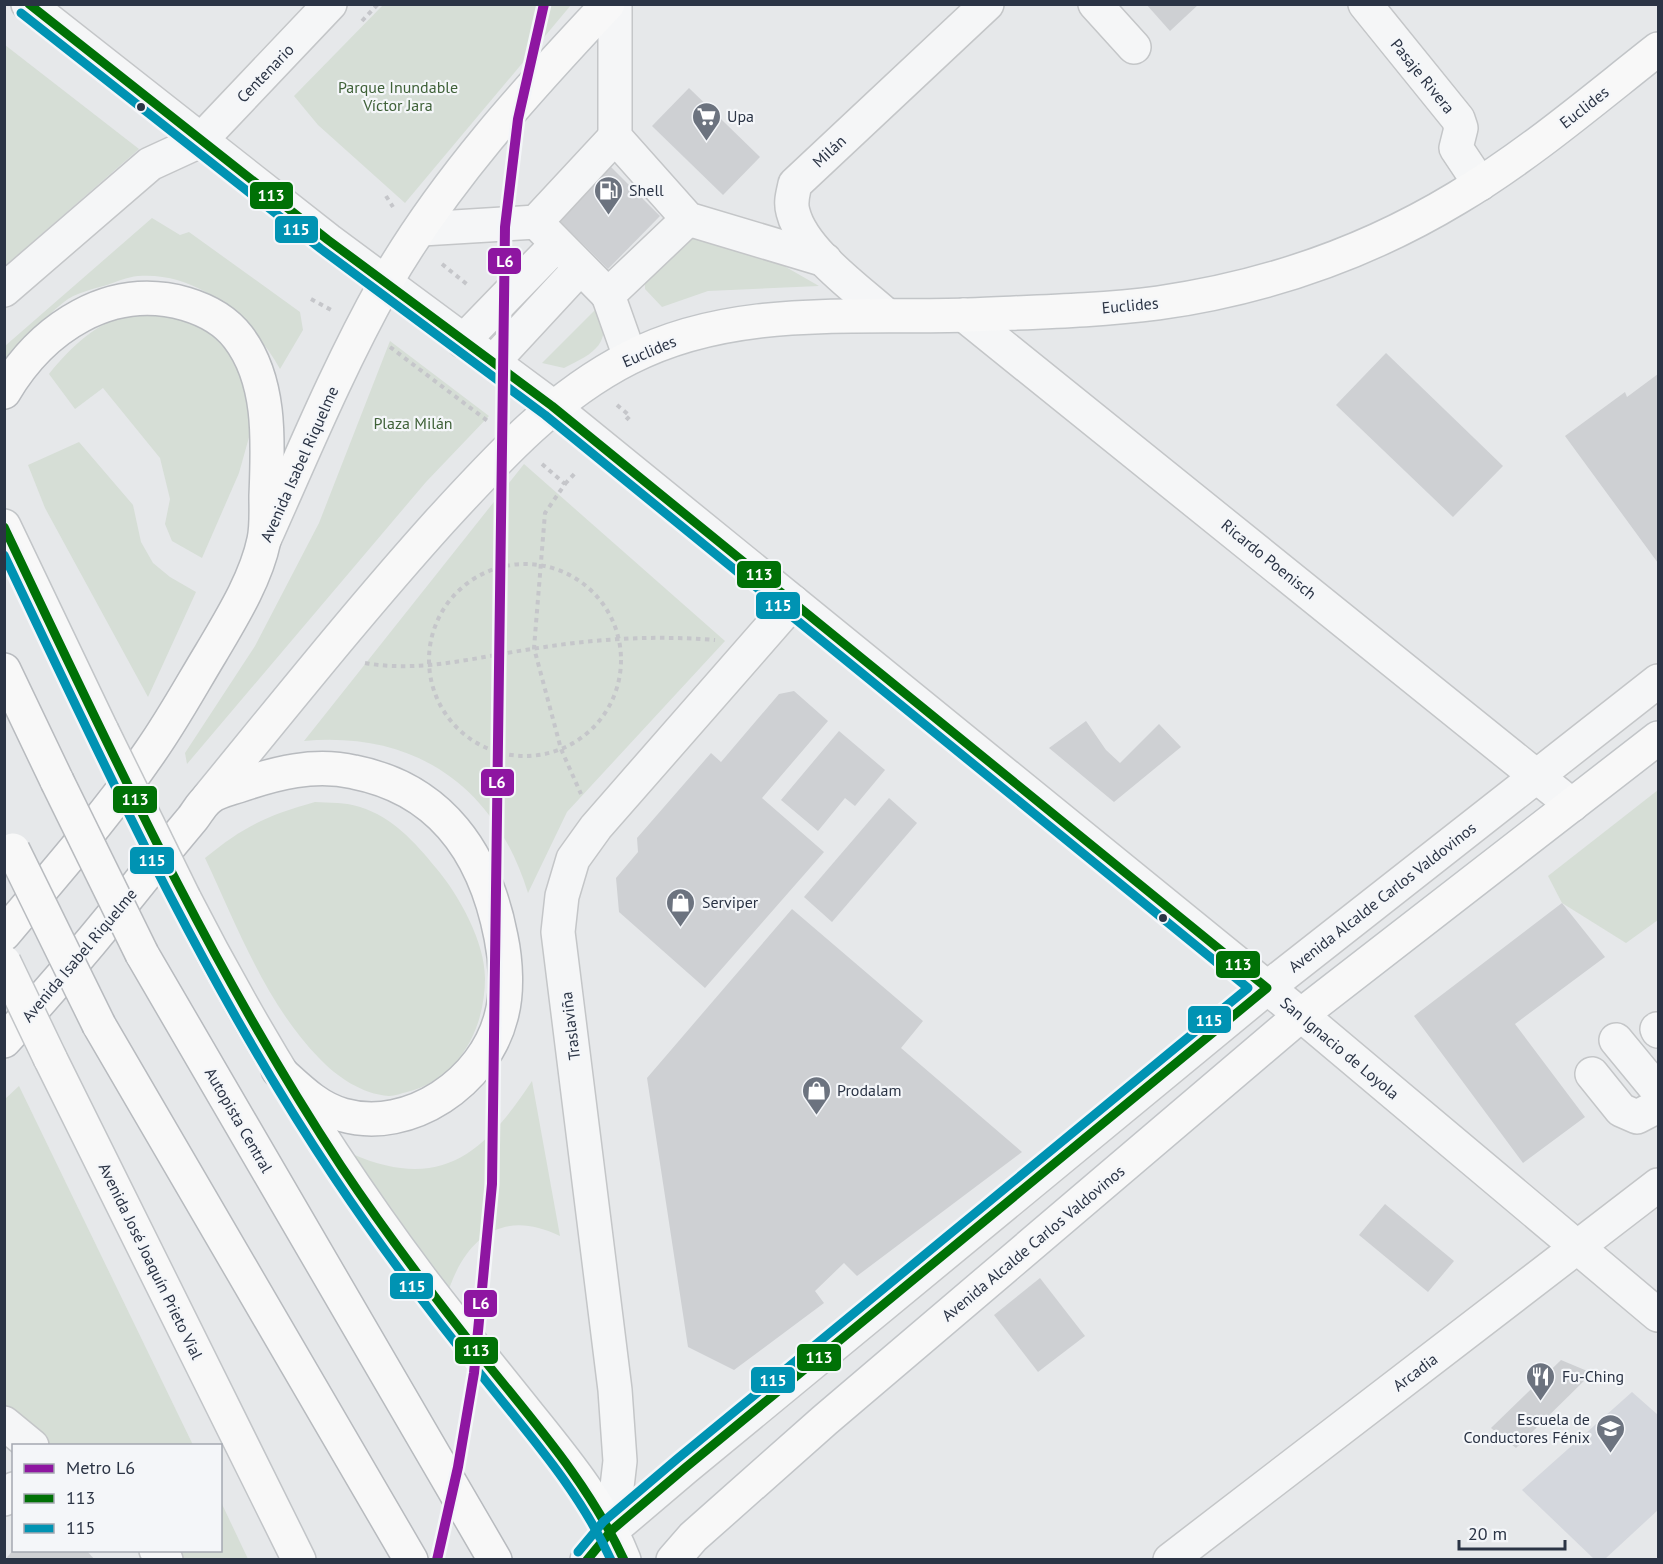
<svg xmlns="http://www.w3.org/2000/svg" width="1663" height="1564" font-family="'PT Sans',sans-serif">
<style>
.built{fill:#d4d7dd}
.green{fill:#d6ded6}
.building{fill:#ced0d3}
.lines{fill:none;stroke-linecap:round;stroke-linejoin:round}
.minor-casing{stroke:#c4c6c8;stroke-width:36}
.major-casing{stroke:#c2c5c8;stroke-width:36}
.highway-casing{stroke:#b8bbbf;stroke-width:36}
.path{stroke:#c5c6ca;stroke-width:4;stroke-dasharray:4.5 4.5;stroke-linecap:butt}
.minor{stroke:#f5f6f7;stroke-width:33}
.major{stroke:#f8f8f8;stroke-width:33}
.highway{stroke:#f8f8f8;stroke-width:33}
.major-bridge-casing{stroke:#c2c5c8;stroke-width:36;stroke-linecap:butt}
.highway-bridge-casing{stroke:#b8bbbf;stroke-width:36;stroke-linecap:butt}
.major-bridge{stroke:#f8f8f8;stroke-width:33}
.highway-bridge{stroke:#f8f8f8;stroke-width:33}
.bus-1-casing{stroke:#f4f6f9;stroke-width:14}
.bus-2-casing{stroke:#f4f6f9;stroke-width:14}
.bus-1{stroke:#007106;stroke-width:9}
.bus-2{stroke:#0093b3;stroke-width:9}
.metro-1-casing{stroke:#f4f6f9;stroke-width:15}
.metro-1{stroke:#8e16a1;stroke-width:10}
.bus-dot{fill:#2b3445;stroke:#f4f6f9;stroke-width:2}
.labels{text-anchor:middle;stroke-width:4.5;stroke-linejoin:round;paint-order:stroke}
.street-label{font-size:16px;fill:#2b3445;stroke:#f4f6f9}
.park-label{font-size:16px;fill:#3f6138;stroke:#f4f6f9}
.poi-label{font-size:16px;fill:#2b3445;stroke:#f4f6f9;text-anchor:start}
.line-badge{stroke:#f4f6f9;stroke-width:2}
.badge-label{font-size:16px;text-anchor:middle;font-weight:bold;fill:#fff}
</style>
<rect width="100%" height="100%" fill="#e6e8ea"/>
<path class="built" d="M1632,1392L1658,1415V1510L1605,1559H1594L1522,1490Z"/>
<g class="green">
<path d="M383,5H571L405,203L318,125L294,96Z"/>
<path d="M5,45L139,149L5,266H4Z"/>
<path d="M152,218L180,235L189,232L300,312L303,330L280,369C253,320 199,271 138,276C127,277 116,282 107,285C93,289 75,293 64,302C42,319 22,343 5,365V346Z"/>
<path d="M676,228L751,247L819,286L708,291L662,307L645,289L644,257Z"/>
<path d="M600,305C612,344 596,352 564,368L542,363Z"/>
<path d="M174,312L202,323L241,362L253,423L239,473L202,558L172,541L165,524L170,499L160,458L103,388L75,409L49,374C69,349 98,320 131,315C145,313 160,313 174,312Z"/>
<path d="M390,341L489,416L426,482L187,764L185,753L255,646L319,523Z"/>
<path d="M79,442L133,505L141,542L153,563L170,577L196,592L148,697L45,508L28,465Z"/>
<path d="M524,464L725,641L567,812L528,893C495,786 415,731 304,741Z"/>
<path d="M1658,790V920L1626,943L1562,903L1548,876Z"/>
<path d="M315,802C329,803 346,802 360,807C392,817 415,842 436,868C459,895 485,942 485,978C485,1029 459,1079 407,1092C402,1093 395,1096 389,1096C362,1094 337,1077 319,1058C266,1004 237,926 205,858C244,826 266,816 315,802Z"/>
<path d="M532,1081L560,1236C505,1209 468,1235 449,1289L352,1154C441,1192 484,1154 532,1081Z"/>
<path d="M19,1086L193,1445H43L5,1413L4,1100Z"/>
<path d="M221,1502L248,1559H176L165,1551L220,1550Z"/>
</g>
<g class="building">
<path d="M1146,4H1199L1170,31Z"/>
<path d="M689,88L760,157L723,195L652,126Z"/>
<path d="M608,164L660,216L608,269L556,217Z"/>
<path d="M1386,353L1503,466L1453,517L1336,405Z"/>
<path d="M1658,374V563L1565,436L1625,392L1627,397Z"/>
<path d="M794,691L828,721L762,798L824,852L705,988L619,912L616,878L638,852L637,838L711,753L721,762L779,694Z"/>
<path d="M1086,721L1106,750L1120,763L1159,724L1181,747L1114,802L1049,748Z"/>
<path d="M839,731L885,770L855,806L845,798L818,831L781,800Z"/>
<path d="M889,798L917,823L832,922L804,897Z"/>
<path d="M1562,903L1605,957L1515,1024L1585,1117L1523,1163L1414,1016Z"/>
<path d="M792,909L923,1021L901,1048L1022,1152L857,1276L844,1263L815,1291L824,1303L734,1370L688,1347L647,1078Z"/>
<path d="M1385,1204L1454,1261L1428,1292L1359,1235Z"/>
<path d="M1040,1278L1085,1336L1038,1372L994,1315Z"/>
<path d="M1561,1360L1592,1373L1516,1448L1491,1428Z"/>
<path d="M13,1550H86L95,1560H5Z"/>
</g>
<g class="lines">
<defs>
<g id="minor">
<path d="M28,4L328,240L552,406L1301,1015L1658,1315"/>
<path d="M615,4V137L688,219L825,260"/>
<path d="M1095,4L1134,47"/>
<path d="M1365,4L1458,119L1461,128L1456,148L1480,184"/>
<path d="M536,222L608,295L688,219"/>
<path d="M422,229L536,222L615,137"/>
<path d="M4,290L150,164L200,141L330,4"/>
<path d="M608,295L630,357"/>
<path d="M885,314C857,289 802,250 793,212C790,202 793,194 795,184L987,4"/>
<path d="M964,315L1572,805"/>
<path d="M463,341L556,245"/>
<path d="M493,362L580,268"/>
<path d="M1657,1029L1658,1031"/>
<path d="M1616,1040L1658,1091"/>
<path d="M1592,1074L1621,1110L1637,1117L1658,1106"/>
<path d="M4,1423L32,1446"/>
<path d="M4,1499L14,1489"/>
<path d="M612,1530L620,1461L615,1390L558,932L562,896L573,859L596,827L793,602"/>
<path d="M156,1550L166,1560"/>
<path d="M587,1560L612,1530L685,1468L1267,988L1658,681"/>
<path d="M1170,1560L1658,1185"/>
</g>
<g id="major">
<path d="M4,526L102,731"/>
<path d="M265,538C303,453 339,366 385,284C444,181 527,90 608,4"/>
<path d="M208,798C285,704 360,610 441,520C498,458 554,396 629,358C734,304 855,319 968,315C1031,312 1096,311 1158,303C1264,288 1366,253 1457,198C1529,155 1593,100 1658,49"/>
<path d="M184,898C252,1031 330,1158 420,1278C455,1324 491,1368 527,1413C564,1459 602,1504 624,1560"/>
<path d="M50,1058L299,1560"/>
<path d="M673,1560L693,1537L825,1420L1301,1015L1658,738"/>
</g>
<g id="highway">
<path d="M4,392C42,328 110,282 186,304C206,310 225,320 238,337C272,381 268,444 266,496C266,510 267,526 264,540C256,579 231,619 211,653C191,686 172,721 150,752C106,816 54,874 4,934"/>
<path d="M4,670L57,781"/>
<path d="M142,954L495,1560"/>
<path d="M99,1025L411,1560"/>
<path d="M4,1041C54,987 101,931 147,873C162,855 177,837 192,819C197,813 202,803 209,798C216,792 229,789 238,786C276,773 314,763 354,772C441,789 485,854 501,937C506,961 508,993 501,1017C485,1081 410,1134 343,1115C317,1108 298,1088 278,1070"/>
</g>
</defs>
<use href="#minor" class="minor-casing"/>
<use href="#major" class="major-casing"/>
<use href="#highway" class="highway-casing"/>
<g class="path">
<path d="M362,21L378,4"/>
<path d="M386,196L393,207"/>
<path d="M442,264L469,286"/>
<path d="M311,299L333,311"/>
<path d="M390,347L489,422"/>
<path d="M617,405L630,416L624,422"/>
<path d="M542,464L565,484L545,513L534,648L561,749L581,794"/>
<path d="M565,484L577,471"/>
<circle cx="525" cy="660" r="96"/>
<path d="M365,663C422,673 476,657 532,649C592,639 654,635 715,640"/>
</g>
<use href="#minor" class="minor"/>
<use href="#major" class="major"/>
<use href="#highway" class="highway"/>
<defs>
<g id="major-bridge">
<path d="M102,731L184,898"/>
<path d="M4,962L50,1058"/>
</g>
<g id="highway-bridge">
<path d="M57,781L142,954"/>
<path d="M13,850L99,1025"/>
</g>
</defs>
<use href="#major-bridge" class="major-bridge-casing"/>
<use href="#highway-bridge" class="highway-bridge-casing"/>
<use href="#major-bridge" class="major-bridge"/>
<use href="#highway-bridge" class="highway-bridge"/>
<defs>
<g id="bus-1">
<path d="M29,4L328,240L552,406L1267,988L685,1468L612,1530L587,1560"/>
<path d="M4,527C108,745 208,964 341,1166C387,1235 437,1301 489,1366C539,1428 590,1486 624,1560"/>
</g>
<g id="bus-2">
<path d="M21,13L321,249L545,415L1248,988L677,1459L603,1522L578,1552"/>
<path d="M4,555C105,767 203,981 334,1177C380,1246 430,1312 482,1376C529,1435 579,1490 611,1560"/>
</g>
</defs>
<use href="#bus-1" class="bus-1-casing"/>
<use href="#bus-2" class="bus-2-casing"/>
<use href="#bus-1" class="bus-1"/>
<use href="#bus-2" class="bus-2"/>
<defs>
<path id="metro-1" d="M437,1560L458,1467L474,1373L492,1184L505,227L518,119L544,4"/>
</defs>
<use href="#metro-1" class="metro-1-casing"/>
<use href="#metro-1" class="metro-1"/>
</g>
<defs>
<symbol id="supermarket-pin" viewBox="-11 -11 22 30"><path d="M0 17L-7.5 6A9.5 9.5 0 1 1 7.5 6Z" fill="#6c737f" stroke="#f4f6f9"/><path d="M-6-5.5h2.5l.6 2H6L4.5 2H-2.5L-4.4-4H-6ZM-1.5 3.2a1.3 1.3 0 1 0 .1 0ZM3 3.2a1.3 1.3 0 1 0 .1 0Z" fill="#fff"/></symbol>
<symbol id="fuel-pin" viewBox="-11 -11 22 30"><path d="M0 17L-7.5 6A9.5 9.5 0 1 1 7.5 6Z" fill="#6c737f" stroke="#f4f6f9"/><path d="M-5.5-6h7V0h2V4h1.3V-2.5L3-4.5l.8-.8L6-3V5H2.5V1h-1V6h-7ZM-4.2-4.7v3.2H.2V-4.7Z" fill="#fff"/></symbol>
<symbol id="shop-pin" viewBox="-11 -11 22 30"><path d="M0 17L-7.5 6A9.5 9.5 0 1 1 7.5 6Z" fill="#6c737f" stroke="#f4f6f9"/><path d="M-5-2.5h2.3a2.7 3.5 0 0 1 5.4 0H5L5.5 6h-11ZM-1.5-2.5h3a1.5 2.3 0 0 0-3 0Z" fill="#fff"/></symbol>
<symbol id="restaurant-pin" viewBox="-11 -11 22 30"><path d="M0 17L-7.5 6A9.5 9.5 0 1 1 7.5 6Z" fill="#6c737f" stroke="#f4f6f9"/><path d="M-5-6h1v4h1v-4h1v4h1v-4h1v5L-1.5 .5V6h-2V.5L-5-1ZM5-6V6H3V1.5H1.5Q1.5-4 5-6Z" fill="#fff"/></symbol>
<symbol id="school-pin" viewBox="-11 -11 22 30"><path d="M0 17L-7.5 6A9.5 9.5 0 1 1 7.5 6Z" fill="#6c737f" stroke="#f4f6f9"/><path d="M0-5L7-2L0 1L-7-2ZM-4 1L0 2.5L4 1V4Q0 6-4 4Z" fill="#fff"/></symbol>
</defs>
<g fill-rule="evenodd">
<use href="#supermarket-pin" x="690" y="100" width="33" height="45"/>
<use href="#fuel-pin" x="592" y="174" width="33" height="45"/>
<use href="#shop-pin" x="664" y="886" width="33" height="45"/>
<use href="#shop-pin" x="800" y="1074" width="33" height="45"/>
<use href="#restaurant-pin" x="1524" y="1360" width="33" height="45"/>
<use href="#school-pin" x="1594" y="1412" width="33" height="45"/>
</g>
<g class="bus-dot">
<circle cx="141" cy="107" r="5"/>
<circle cx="1163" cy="918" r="5"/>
</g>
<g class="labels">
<g class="street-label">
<text transform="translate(265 73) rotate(-46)" y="6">Centenario</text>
<text transform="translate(1423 76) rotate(51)" y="6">Pasaje Rivera</text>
<text transform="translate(1584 107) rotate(-38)" y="6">Euclides</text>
<text transform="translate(829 151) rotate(-43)" y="6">Milán</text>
<text transform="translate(1130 305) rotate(-5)" y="6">Euclides</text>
<text transform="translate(649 351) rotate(-23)" y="6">Euclides</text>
<text transform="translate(299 464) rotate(-66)" y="6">Avenida Isabel Riquelme</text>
<text transform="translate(1269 559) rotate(39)" y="6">Ricardo Poenisch</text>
<text transform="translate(1382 897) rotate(-38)" y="6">Avenida Alcalde Carlos Valdovinos</text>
<text transform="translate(79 955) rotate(-50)" y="6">Avenida Isabel Riquelme</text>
<text transform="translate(570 1026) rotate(-97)" y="6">Traslaviña</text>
<text transform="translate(1340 1048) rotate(40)" y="6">San Ignacio de Loyola</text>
<text transform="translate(239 1120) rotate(60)" y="6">Autopista Central</text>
<text transform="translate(1033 1243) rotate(-40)" y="6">Avenida Alcalde Carlos Valdovinos</text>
<text transform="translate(151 1261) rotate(64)" y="6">Avenida José Joaquín Prieto Vial</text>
<text transform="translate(1415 1372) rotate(-37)" y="6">Arcadia</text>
</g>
<g class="park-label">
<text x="398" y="93">Parque Inundable<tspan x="398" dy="18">Víctor Jara</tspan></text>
<text x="413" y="429">Plaza Milán</text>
</g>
<g class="poi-label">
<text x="727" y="122">Upa</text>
<text x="629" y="196">Shell</text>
<text x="702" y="908">Serviper</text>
<text x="837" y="1096">Prodalam</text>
<text x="1562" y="1382">Fu-Ching</text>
<text x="1590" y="1425" text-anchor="end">Escuela de<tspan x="1590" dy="18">Conductores Fénix</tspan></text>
</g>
</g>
<g class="line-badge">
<rect x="249" y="181" width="45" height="29" rx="6" fill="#007106"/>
<rect x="274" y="215" width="45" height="29" rx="6" fill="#0093b3"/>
<rect x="487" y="247" width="35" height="28" rx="6" fill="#8e16a1"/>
<rect x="736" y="560" width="46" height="29" rx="6" fill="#007106"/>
<rect x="755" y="591" width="46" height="29" rx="6" fill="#0093b3"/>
<rect x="480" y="768" width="35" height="29" rx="6" fill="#8e16a1"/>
<rect x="112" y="785" width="46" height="29" rx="6" fill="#007106"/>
<rect x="129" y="846" width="46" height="29" rx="6" fill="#0093b3"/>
<rect x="1215" y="950" width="46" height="29" rx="6" fill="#007106"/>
<rect x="1187" y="1005" width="45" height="29" rx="6" fill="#0093b3"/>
<rect x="389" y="1272" width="45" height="28" rx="6" fill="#0093b3"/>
<rect x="463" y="1289" width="35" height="29" rx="6" fill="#8e16a1"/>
<rect x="454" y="1336" width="45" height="29" rx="6" fill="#007106"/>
<rect x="796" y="1343" width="46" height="29" rx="6" fill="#007106"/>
<rect x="750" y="1366" width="46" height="28" rx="6" fill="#0093b3"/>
</g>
<g class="badge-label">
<text x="271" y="201">113</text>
<text x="296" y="235">115</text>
<text x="505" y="267">L6</text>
<text x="759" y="580">113</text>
<text x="778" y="611">115</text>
<text x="497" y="788">L6</text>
<text x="135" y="805">113</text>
<text x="152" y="866">115</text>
<text x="1238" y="970">113</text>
<text x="1209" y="1026">115</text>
<text x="412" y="1292">115</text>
<text x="481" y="1309">L6</text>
<text x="476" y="1356">113</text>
<text x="819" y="1363">113</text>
<text x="773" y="1386">115</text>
</g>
<rect width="1663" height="1564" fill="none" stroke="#2b3445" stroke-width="12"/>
<rect x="12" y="1444" width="210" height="108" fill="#f4f6f9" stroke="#a4a8b1" stroke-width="1.5"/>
<rect x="24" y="1464" width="30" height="9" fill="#8e16a1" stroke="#a4a8b1" stroke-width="1.5"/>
<text x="66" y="1474" font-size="18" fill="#2b3445">Metro L6</text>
<rect x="24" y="1494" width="30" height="9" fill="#007106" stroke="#a4a8b1" stroke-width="1.5"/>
<text x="66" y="1504" font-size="18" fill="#2b3445">113</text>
<rect x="24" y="1524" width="30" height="9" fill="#0093b3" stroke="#a4a8b1" stroke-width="1.5"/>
<text x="66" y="1534" font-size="18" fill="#2b3445">115</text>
<path d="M1459 1540v9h106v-9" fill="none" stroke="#2b3445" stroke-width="3"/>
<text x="1468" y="1540" font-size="18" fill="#2b3445" stroke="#f4f6f9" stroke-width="4.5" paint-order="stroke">20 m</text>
</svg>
